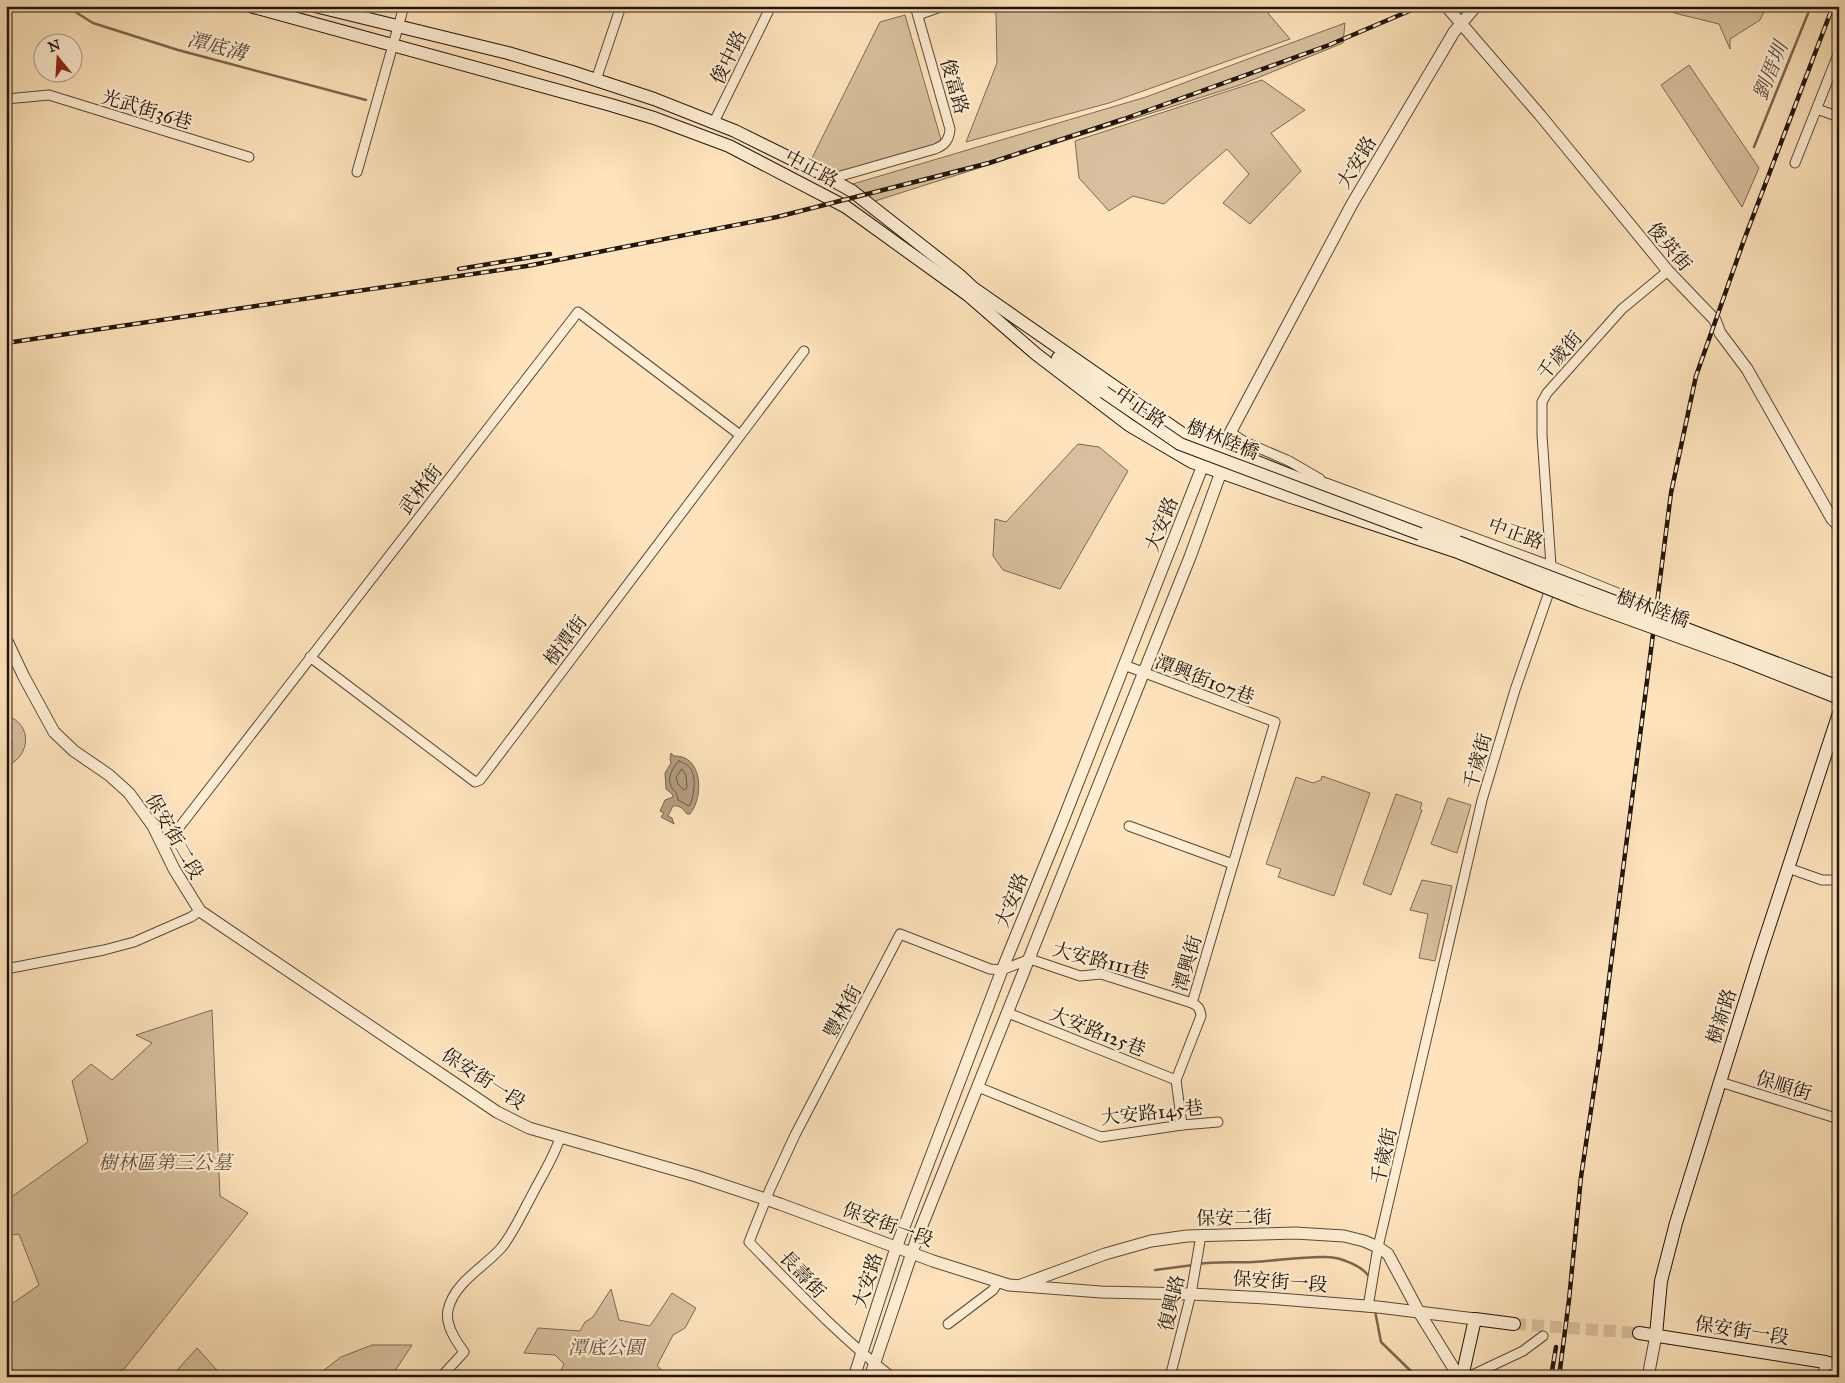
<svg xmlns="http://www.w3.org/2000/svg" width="1845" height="1383" font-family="'IM FELL Great Primer','Noto Serif TC',serif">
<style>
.green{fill:#d8c09e;stroke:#7c6a54}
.water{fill:#b39d80;stroke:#796751}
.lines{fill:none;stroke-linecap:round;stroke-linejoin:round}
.shore{stroke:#6a5946;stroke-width:1}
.stream{stroke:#796751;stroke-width:2.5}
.secondary-tunnel{stroke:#ddc4a1;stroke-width:12;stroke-dasharray:12 6;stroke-linecap:butt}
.minor-casing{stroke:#584837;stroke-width:11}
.tertiary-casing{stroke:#584837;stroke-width:13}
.secondary-casing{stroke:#21150b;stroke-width:14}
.minor{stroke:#feedd3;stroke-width:9}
.tertiary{stroke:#feedd3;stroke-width:11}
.secondary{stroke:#feedd3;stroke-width:12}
.rail-casing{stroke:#21150b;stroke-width:4.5}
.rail{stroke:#feedd3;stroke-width:2.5;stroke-dasharray:8;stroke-linecap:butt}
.secondary-bridge-casing{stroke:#21150b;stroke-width:14;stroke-linecap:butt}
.secondary-bridge{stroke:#feedd3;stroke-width:12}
.labels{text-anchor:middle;stroke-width:4.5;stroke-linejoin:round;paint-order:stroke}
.street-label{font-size:19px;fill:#21150b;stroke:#feedd3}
.park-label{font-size:19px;font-style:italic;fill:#61513e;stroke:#feedd3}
.water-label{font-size:20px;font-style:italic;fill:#5b4b3a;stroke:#feedd3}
</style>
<rect width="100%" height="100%" fill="#fee3bc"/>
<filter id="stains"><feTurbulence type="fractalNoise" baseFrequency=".004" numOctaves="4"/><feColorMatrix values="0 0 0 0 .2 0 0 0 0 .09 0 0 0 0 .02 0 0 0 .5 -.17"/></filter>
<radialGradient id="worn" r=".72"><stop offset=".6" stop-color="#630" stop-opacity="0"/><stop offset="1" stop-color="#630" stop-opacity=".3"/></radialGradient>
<g class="green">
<path d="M993,6H1262L1290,39L1109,103L966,142L997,63L996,14Z"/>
<path d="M1669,6H1767L1760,20L1730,39V49L1719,24L1674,13Z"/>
<path d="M905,15L944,150L838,178L810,162L880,22Z"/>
<path d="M1345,23L1343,43L1240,85L875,201L846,186L1146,97Z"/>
<path d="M1689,65L1759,168L1742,207L1661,85Z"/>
<path d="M1262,80L1305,110L1271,133L1301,171L1250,224L1223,203L1249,174L1227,149L1164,204L1133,196L1109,211L1079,178L1075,141Z"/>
<path d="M1078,444L1099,447L1128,471L1060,589L1003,570L993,556L995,519L1006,522Z"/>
<path d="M6,716C22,719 30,736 23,751C20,758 13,763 6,767V756C14,748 15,739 6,731Z"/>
<path d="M1322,776L1370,793L1334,896L1278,877L1281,869L1266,864L1296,777L1313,783L1321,780Z"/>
<path d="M1396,794L1422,803L1420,809L1422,810L1391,895L1363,884Z"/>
<path d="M1448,798L1471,805L1457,853L1431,844Z"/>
<path d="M1422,880L1452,886L1435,961L1419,958L1428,914L1410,910Z"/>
<path d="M212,1010L220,1196L248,1213L125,1368L111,1377H6V1308L39,1285L19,1234L6,1236V1201L88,1142L72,1081L91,1064L112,1080L152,1043L136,1035Z"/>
<path d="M611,1289L619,1320L650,1326L672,1293L696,1308L685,1328L673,1335L657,1366L670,1377H558L564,1364L555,1355L524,1353L538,1328L580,1331L585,1322L593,1317Z"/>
<path d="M372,1345H412L391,1377H315L341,1357Z"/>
<path d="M197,1348L223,1377H171Z"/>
</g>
<path class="water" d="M671,753L674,756C703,755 704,797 690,814H687C683,809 680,805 673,806L668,816L672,818L674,824L661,817L664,813L660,811L665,800L673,797L672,794L666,789L665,773L671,763L670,759Z"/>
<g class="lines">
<g class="shore">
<path d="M679,761C684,763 689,765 692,771C696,779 694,799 689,806L678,800C677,790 674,793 671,786C667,777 673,767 679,761Z"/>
<path d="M682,769L686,775L687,788L684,790L678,784L676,778Z"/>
</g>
<g class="stream">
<path d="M66,6L93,23L178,50L366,100"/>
<path d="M1754,147L1811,6"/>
<path d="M1198,1264C1217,1261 1234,1263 1253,1262C1277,1261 1302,1256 1327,1257C1339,1257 1365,1266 1370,1279"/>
<path d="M1155,1270L1193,1265"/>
<path d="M1375,1311L1381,1342L1417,1377"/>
<path d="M1773,1377L1811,1372L1821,1375"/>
</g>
<path class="secondary-tunnel" d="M1514,1324L1639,1333"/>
<defs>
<g id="minor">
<path d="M918,15L943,6"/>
<path d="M596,80L621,6"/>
<path d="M6,99L49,95L249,157"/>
<path d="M1817,109L1839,117"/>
<path d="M714,122L771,6"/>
<path d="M1795,163L1839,52"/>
<path d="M357,172L404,6"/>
<path d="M830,179L935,149C945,145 949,140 950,129L915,6"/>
<path d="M1230,432L1245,442L1289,461L1320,479"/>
<path d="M1312,479L1326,483L1551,566L1635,600"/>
<path d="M310,657L475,782L480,780L804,351"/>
<path d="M1124,665L1275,722L1192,1003C1198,1006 1200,1008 1201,1016L1176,1080L1182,1125"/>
<path d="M1129,826L1233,864"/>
<path d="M164,847L578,312L740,435"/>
<path d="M1788,868L1822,880H1839"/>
<path d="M6,969L104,950L134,942L191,917L200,911"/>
<path d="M1008,1013L1176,1080"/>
<path d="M1720,1082L1839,1119"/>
<path d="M978,1087L1101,1137L1182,1125L1218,1122"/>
<path d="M1368,1307L1378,1247L1482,800L1515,690L1548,595L1551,566L1542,435V402L1547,393L1622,309L1668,271"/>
<path d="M948,1324L993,1290L998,1282"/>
<path d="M441,1377L464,1352C456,1341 445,1325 448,1310C454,1282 485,1267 502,1247C514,1232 522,1213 531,1197C541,1177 553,1159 560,1138"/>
<path d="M892,1377C840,1337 795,1289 749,1242L770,1189L795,1135L900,934L990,969L1002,970L1030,959L1080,976L1101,974L1192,1003"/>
<path d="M1170,1377L1191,1294L1201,1235"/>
<path d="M1468,1377L1523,1351L1543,1336"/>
<path d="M1823,1377L1825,1362"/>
</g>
<g id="tertiary">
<path d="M1446,6L1540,115L1668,271L1715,320L1720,333L1747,369L1832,519L1839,526"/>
<path d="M6,639L24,677L54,732L74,751L109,775L129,793L153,826L174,869L200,911L497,1112L529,1128L696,1176L780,1204L933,1261L1009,1285L1101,1292L1191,1294L1266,1298L1378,1307L1475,1319"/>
<path d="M1021,1285L1105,1254L1151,1241L1187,1236L1295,1233L1344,1236L1364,1241L1378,1247L1388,1254L1419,1312L1459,1377"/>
<path d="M854,1377L896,1248L1002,970L1062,823L1203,465L1222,448L1352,204L1454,32L1476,6"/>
<path d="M870,1377L917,1238L1190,557L1221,472L1222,465"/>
<path d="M1648,1377L1656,1335"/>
</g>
<g id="secondary">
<path d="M250,6L611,105L654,118L729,146L846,207L968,295L1036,354L1129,425L1192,462L1291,497L1455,551"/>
<path d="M315,6L508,53L572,72L654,99L735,131L816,171L852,191L959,275L973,288L1184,435L1222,448L1458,542"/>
<path d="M1058,358L1104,392"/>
<path d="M1639,1333L1825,1362L1839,1366"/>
<path d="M1656,1335L1661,1281L1676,1223L1759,957L1839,713"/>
<path d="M1462,1377L1475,1319L1514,1324"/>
</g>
</defs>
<use href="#minor" class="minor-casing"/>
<use href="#tertiary" class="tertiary-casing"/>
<use href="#secondary" class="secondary-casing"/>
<use href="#minor" class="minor"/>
<use href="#tertiary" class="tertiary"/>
<use href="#secondary" class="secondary"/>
<defs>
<g id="rail">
<path d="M459,269L550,254"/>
<path d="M6,343L527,266L777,217L989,163L1124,119L1329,45L1421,6"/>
<path d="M1551,1377L1556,1347"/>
<path d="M1559,1377L1569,1300L1581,1177L1600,1050L1671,493L1696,376L1744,240L1833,6"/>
</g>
</defs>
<use href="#rail" class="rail-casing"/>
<use href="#rail" class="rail"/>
<defs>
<g id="secondary-bridge">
<path d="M1104,392L1180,444L1420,534"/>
<path d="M1458,542L1839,687"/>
<path d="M1455,551L1580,601L1735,657L1839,698"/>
</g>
</defs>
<use href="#secondary-bridge" class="secondary-bridge-casing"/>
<use href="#secondary-bridge" class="secondary-bridge"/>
</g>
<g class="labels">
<g class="street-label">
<text transform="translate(728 57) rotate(-64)" y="7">俊中路</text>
<text transform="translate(955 86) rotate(74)" y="7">俊富路</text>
<text transform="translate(147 109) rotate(17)" y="7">光武街36巷</text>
<text transform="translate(1356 162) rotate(-59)" y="7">大安路</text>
<text transform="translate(812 168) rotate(28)" y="7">中正路</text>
<text transform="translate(1670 246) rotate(50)" y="7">俊英街</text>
<text transform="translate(1559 355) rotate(-49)" y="7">千歲街</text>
<text transform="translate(1141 407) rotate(34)" y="7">中正路</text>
<text transform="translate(1223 439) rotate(22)" y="7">樹林陸橋</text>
<text transform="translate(420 489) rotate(-52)" y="7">武林街</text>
<text transform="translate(1161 524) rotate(-68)" y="7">大安路</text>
<text transform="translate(1516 533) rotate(20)" y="7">中正路</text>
<text transform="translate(1653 608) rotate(20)" y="7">樹林陸橋</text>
<text transform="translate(565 640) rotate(-53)" y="7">樹潭街</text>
<text transform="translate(1205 679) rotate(21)" y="7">潭興街107巷</text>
<text transform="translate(1477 761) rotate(-74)" y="7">千歲街</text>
<text transform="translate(175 836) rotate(60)" y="7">保安街二段</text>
<text transform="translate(1011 900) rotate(-68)" y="7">大安路</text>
<text transform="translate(1101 960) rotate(14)" y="7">大安路111巷</text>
<text transform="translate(1187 963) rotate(-74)" y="7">潭興街</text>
<text transform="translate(842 1011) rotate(-62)" y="7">豐林街</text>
<text transform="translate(1721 1016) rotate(-72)" y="7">樹新路</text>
<text transform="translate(1098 1031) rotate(22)" y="7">大安路125巷</text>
<text transform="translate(484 1078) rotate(33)" y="7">保安街一段</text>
<text transform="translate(1784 1085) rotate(17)" y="7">保順街</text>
<text transform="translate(1152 1112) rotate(-6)" y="7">大安路145巷</text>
<text transform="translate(1383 1156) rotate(-77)" y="7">千歲街</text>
<text transform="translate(1234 1217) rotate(-1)" y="7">保安二街</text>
<text transform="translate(888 1224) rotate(20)" y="7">保安街一段</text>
<text transform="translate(803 1274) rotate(46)" y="7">長壽街</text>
<text transform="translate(867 1280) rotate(-72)" y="7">大安路</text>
<text transform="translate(1280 1281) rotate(4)" y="7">保安街一段</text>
<text transform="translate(1171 1303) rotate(-77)" y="7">復興路</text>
<text transform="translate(1742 1330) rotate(9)" y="7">保安街一段</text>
</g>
<g class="park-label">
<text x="165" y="1169">樹林區第三公墓</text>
<text x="606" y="1354">潭底公園</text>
</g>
<g class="water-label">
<text transform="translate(217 46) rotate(15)" y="7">潭底溝</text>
<text transform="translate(1770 71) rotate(-68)" y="7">劉厝圳</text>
</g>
</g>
<rect width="1845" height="1383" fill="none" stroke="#fee3bc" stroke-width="25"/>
<rect x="8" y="8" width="1830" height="1368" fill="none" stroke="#21150b" stroke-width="2.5"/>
<rect x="12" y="12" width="1820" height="1358" fill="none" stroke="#21150b"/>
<g transform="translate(58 58) rotate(342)"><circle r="24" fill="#feedd3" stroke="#a69783"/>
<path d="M0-4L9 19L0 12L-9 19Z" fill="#8f2418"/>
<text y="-8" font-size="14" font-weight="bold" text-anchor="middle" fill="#21150b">N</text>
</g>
<rect width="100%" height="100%" filter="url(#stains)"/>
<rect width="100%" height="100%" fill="url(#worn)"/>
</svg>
